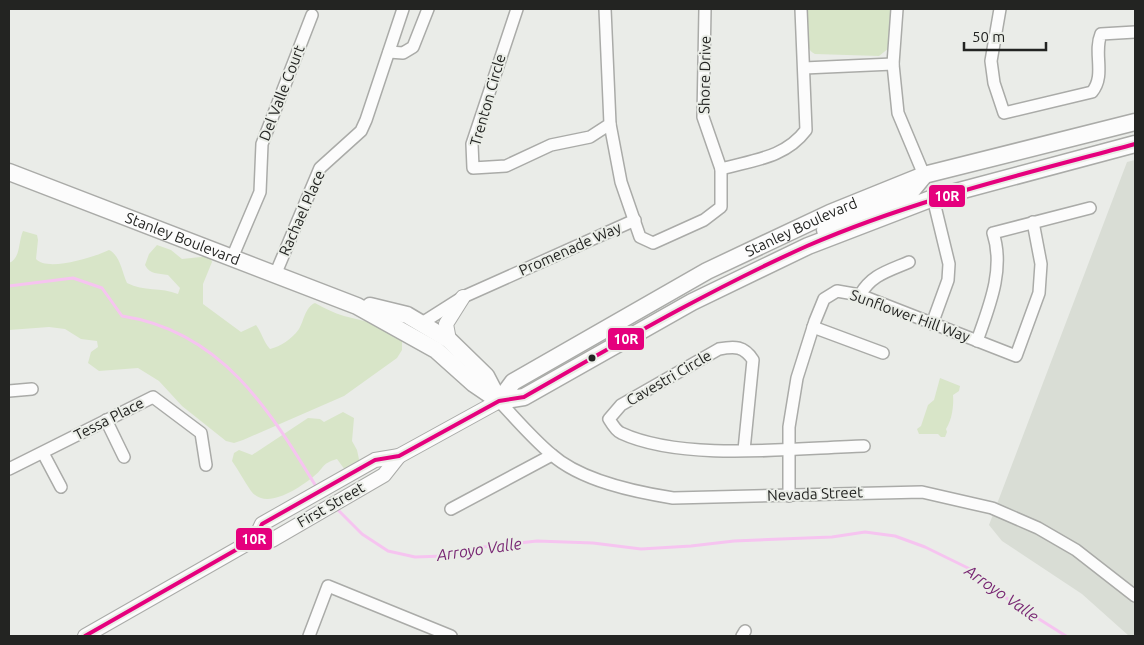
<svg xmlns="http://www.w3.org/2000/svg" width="1144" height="645" font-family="Ubuntu,sans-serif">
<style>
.built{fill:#d9ddd5}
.green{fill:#d8e5c8}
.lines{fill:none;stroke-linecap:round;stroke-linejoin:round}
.stream{stroke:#f6c4f0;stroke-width:3}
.minor-casing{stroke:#aaaba8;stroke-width:14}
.tertiary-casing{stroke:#aaaba8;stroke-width:16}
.secondary-casing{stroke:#aaaba8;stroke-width:19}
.minor{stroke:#fcfcfc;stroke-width:11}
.tertiary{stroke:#fcfcfc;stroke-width:14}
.secondary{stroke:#fcfcfc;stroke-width:16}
.bus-1-casing{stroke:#eaede7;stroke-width:8}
.bus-1{stroke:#e5007d;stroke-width:4}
.bus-dot{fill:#232422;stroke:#eaede7;stroke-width:2}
.labels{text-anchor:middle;stroke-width:4;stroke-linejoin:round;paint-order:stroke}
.street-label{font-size:15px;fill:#232422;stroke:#eaede7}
.water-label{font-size:16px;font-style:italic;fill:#782673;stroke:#eaede7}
.line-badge{stroke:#eaede7;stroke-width:2}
.badge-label{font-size:14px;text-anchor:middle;font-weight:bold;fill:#fff}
</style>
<rect width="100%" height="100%" fill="#eaece8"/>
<path class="built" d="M1135,160V636H1129L1082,594L1002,541L989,525L1127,162Z"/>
<g class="green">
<path d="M805,9H891L889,48L879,56L815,54C801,47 806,23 805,9Z"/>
<path d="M23,231L37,235L38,240L36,259C47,272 95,257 109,250C120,255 122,272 127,283C144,292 161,287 178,294L180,288L168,275C158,273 150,275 145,265L149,254L157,245L171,250L182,259L210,256L212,262L203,284V304L241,332L256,325C262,333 263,341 270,349C281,346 291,340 299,329C304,321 305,307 315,303C324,308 334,313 344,316C366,322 387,324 402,341V350L397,358L344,396L243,440L234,443L226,441L182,406L159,381L138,368L99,371L88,363L91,352L98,347L97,341L81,339L65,329L49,327L9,330V263C21,258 18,242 23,231Z"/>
<path d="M940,378L960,386L959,391L953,395C954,405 952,420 946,429L947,432L945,437H941L938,434H919L917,429L921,426L928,405L934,400Z"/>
<path d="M343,412L354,418L352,441L357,450L360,464L348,474L337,459C320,464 325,468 313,477C299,488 266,511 251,491C244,481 239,471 232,461L234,453L239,450L252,455L308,418L320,419L324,422Z"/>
</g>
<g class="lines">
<g class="stream">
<path d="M9,286L73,278L102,288L122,316C221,331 269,409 317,488"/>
<path d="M335,507L362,534L388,551L415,557L445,556L474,548L537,541L593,543L641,549L691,546L734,541L832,537L865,532L895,536L925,547L972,570L1009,600L1066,636"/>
</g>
<defs>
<g id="minor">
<path d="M517,9L472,144L473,168L506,166L551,145L590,137L610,124L605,9"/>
<path d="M897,9L893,64L898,113L924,175"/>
<path d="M1000,9L991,61L994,83L1004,113L1092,92C1106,75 1093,53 1101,34L1135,32"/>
<path d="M389,52L403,53L413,47L428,9"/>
<path d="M804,68L893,64"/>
<path d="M610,124L621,182L640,237L653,243L704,220L721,207V169L703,117L705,9"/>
<path d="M721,169C753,160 785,158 806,130L801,9"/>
<path d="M232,258L260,192L262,144L312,15"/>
<path d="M275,275L320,168L361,131L366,120L403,9"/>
<path d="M860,295C871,275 888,271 909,262"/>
<path d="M422,323L463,297L635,220"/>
<path d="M932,324L948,280L949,264L933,198"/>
<path d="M813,327L883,353"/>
<path d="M977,341C989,307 1005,269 993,233L1090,208"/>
<path d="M9,391L32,389"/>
<path d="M499,401C516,419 532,438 551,454C581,481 635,492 673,498L922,492L992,508L1038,528L1076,550L1135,596"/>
<path d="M106,420L124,457"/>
<path d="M744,450L753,360C744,346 735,346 719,349L621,405L609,419C612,424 616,431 621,433C683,462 795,448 864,446"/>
<path d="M43,453L61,487"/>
<path d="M9,469L153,397L201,433L206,465"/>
<path d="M789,496V427L797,378L815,321L824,299L837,291L860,295L1016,356L1039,293L1041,264L1033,222"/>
<path d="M451,509L552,455"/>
<path d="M309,636L328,586L451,636"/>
<path d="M742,636L745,631"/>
</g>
<g id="tertiary">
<path d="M449,340L446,324L463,297"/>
<path d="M255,539L262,524L375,460L399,456L499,401"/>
<path d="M85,636L255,539L272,540L384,475L399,456"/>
</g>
<g id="secondary">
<path id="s1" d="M9,172L357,306L436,350L474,384L499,401L524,397L692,302L808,246L933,198L1135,144"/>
<path d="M825,230L909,194L923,177"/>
<path d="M370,306L407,315L449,340L486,376L498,399"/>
<path id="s2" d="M499,401L513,382L707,271L830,213L924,175L1135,122"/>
</g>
</defs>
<use href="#minor" class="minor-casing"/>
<use href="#tertiary" class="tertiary-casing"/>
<use href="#secondary" class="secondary-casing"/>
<use href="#minor" class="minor"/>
<use href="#tertiary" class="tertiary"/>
<use href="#secondary" class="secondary"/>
<defs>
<path id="bus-1" d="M85,636L255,539L262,524L375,460L399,456L499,401L524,397C617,344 709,290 807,246C913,200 1024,174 1135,144"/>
</defs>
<use href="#bus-1" class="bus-1-casing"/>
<use href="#bus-1" class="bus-1"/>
</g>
<circle class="bus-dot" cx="592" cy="358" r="4.5"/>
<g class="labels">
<g class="street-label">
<text transform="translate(705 75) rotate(-89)" y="5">Shore Drive</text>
<text transform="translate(282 93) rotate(-69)" y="5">Del Valle Court</text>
<text transform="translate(488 100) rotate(-74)" y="5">Trenton Circle</text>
<text transform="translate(302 213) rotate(-66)" y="5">Rachael Place</text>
<text dy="5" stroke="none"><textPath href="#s2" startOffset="351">Stanley Boulevard</textPath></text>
<text dy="5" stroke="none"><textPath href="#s1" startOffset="186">Stanley Boulevard</textPath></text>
<text transform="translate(570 249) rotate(-24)" y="5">Promenade Way</text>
<text transform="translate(910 316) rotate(20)" y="5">Sunflower Hill Way</text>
<text transform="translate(669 378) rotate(-30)" y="5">Cavestri Circle</text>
<text transform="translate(109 419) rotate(-27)" y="5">Tessa Place</text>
<text transform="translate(815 494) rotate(-2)" y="5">Nevada Street</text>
<text transform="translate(331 505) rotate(-30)" y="5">First Street</text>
</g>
<g class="water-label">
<text transform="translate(479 549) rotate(-8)" y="6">Arroyo Valle</text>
<text transform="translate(1002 593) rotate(35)" y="6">Arroyo Valle</text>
</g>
</g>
<g class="line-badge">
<rect x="928" y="184" width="38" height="24" rx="5" fill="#e5007d"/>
<rect x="607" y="327" width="38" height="24" rx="5" fill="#e5007d"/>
<rect x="235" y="527" width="38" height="24" rx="5" fill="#e5007d"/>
</g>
<g class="badge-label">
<text x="947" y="201">10R</text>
<text x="626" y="344">10R</text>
<text x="254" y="544">10R</text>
</g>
<rect width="1144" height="645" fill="none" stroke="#232422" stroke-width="20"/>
<path d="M964 42v8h82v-8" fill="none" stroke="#232422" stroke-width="2.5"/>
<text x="972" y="42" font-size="15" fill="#232422" stroke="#eaede7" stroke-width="4" paint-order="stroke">50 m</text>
</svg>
